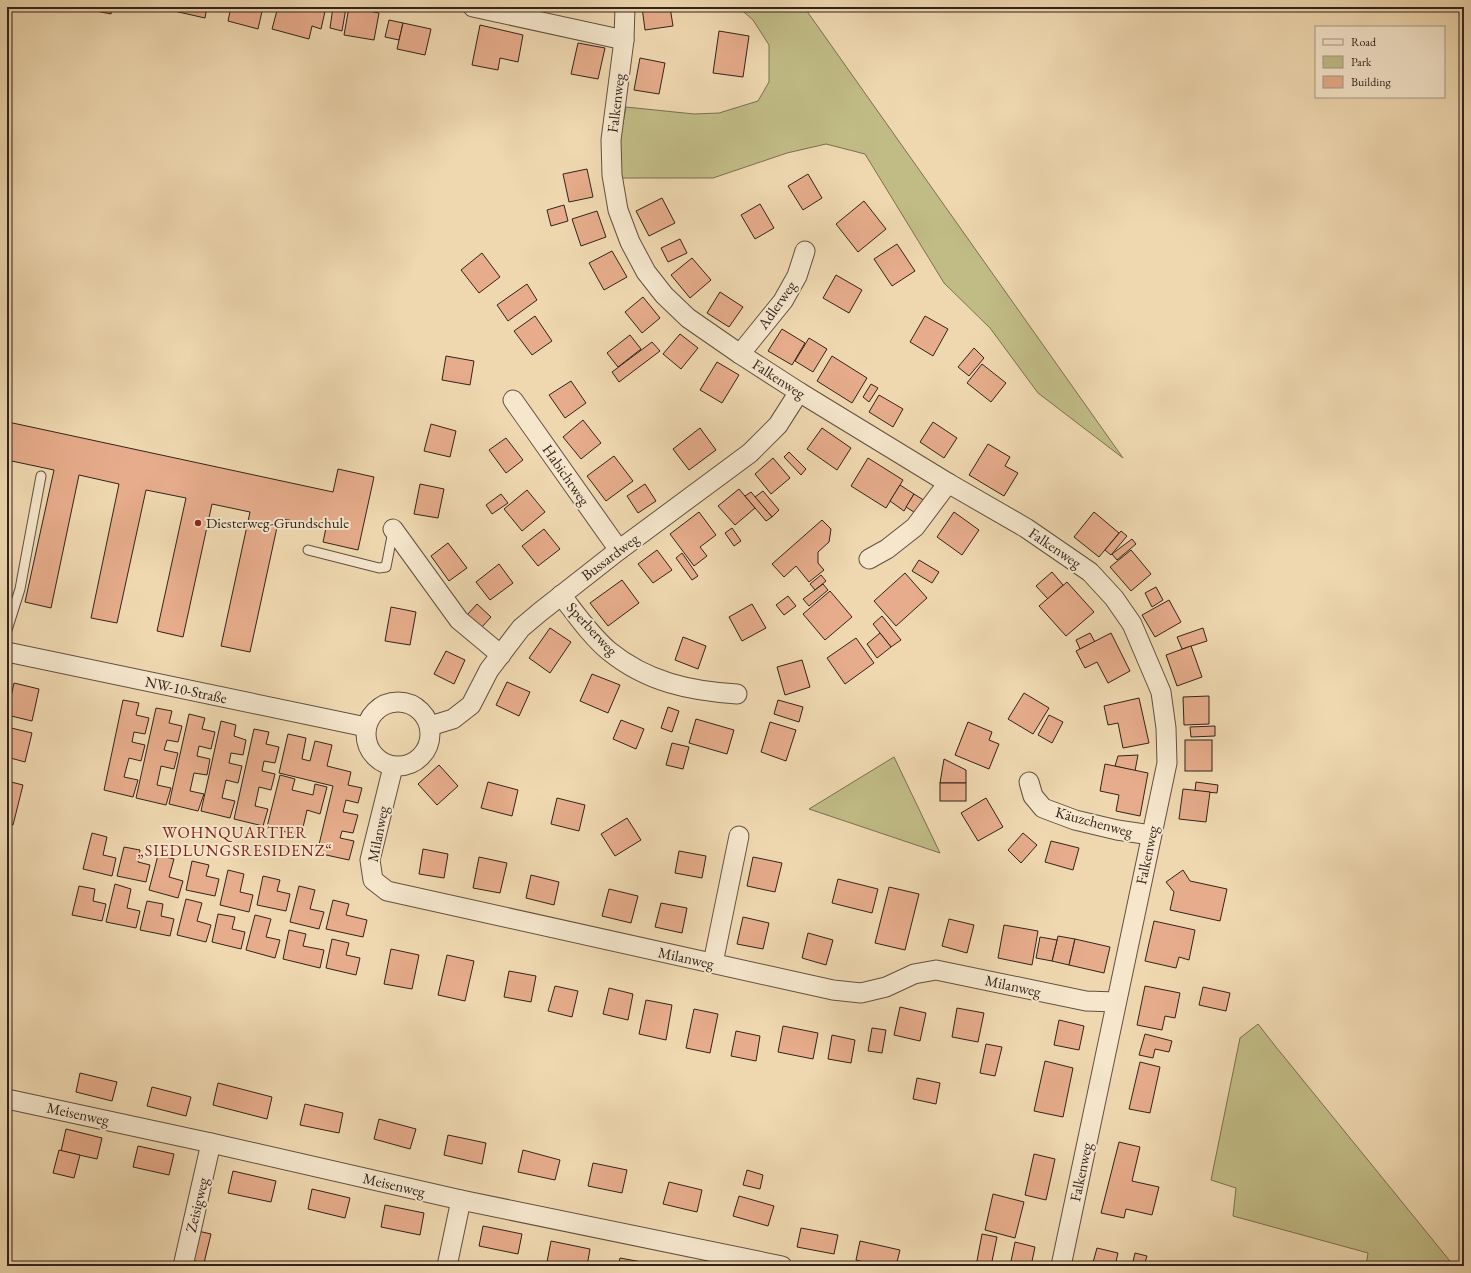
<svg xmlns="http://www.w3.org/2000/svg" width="1471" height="1273" font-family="'EB Garamond',serif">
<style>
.green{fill:#c1bc86;stroke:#7a7050}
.building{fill:#e6ac8b;stroke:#33231b}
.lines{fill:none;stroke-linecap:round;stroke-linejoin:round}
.lane-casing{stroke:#625040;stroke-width:11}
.street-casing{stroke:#625040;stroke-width:21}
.lane{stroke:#f5e6cc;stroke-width:9}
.street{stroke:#f5e6cc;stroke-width:19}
.poi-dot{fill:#8f2418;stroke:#f5e6cc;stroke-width:1.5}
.labels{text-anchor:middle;stroke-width:4;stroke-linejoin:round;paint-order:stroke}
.street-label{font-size:15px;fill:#33231b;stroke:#f5e6cc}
.poi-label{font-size:15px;fill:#33231b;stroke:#f5e6cc;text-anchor:start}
.neighbourhood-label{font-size:16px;letter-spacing:1px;fill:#7a1f14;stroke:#f5e6cc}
</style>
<rect width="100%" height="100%" fill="#efd8b0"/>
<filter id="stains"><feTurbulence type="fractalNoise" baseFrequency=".005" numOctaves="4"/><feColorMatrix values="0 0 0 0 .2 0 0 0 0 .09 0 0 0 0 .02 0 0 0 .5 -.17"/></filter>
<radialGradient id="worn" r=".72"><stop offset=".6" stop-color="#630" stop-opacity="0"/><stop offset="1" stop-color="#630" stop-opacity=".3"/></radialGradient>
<g class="green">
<path d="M738,7H804L1123,458L1038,393L990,328L944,283L865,154L826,144L787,153L713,178H621L620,139L626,107L694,114L719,113L758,101L769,82V45L753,20Z"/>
<path d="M894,757L940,853L809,809Z"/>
<path d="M1258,1024L1276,1047L1454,1266H1366L1368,1253L1233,1216L1236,1188L1211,1180L1240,1038Z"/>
</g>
<g class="building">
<path d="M97,7H112L111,14L96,11Z"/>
<path d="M175,7H207L205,18L174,11Z"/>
<path d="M231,7H263L258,29L228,21Z"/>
<path d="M278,7H326L321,29L312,26L309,39L272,29Z"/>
<path d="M333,7L346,8L342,31L330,28Z"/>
<path d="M349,7L379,13L374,40L344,35Z"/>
<path d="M642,7H670L673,26L645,30Z"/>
<path d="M389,20L403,23L399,40L385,37Z"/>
<path d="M403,23L431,29L425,55L397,49Z"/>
<path d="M480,25L523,35L518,62L500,58L498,70L472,65Z"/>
<path d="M719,31L749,36L743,77L713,73Z"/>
<path d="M578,43L605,48L598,79L571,74Z"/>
<path d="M640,58L665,63L659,94L634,90Z"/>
<path d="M587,169L593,197L569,202L563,174Z"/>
<path d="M808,174L822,198L803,210L788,186Z"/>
<path d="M662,198L675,223L649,236L636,211Z"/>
<path d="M864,201L886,229L858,252L836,224Z"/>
<path d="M760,204L774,228L755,239L741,215Z"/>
<path d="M564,205L568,221L551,226L547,210Z"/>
<path d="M597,211L606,237L581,246L572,219Z"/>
<path d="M680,239L687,253L668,262L661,248Z"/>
<path d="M897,244L915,271L892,286L874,259Z"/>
<path d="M612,251L627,277L604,290L589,263Z"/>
<path d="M482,253L500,277L479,293L461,270Z"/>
<path d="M692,258L711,280L690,298L671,275Z"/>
<path d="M836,275L862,290L849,313L823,298Z"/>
<path d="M527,284L537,300L508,321L497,305Z"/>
<path d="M720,292L743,307L729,327L707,313Z"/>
<path d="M643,297L660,318L642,333L625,312Z"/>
<path d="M535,316L552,341L532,355L514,331Z"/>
<path d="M925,316L948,329L933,356L910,342Z"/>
<path d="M782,329L805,343L792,365L768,351Z"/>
<path d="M680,334L698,348L681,369L663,354Z"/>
<path d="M630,335L641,349L618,367L607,353Z"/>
<path d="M809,338L827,349L813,372L795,361Z"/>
<path d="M652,342L660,351L619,382L612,372Z"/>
<path d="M974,348L984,358L969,376L958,367Z"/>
<path d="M446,356L474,361L470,385L442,380Z"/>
<path d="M832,356L867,378L852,403L817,381Z"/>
<path d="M717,362L739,375L722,403L700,390Z"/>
<path d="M982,364L1006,383L991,402L967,383Z"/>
<path d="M571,381L586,403L565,418L549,395Z"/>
<path d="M871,384L878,388L869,402L863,397Z"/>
<path d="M879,395L903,409L893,427L869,412Z"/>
<path d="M583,420L601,443L581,459L563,437Z"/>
<path d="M8,422L333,492L338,469L374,477L358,550L323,542L326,528L279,518L250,652L221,646L250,512L212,504L183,637L157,631L186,498L146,490L117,623L91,618L119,484L79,475L51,608L25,602L54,470L7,460V428Z"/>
<path d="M933,422L957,438L944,458L920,442Z"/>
<path d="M431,424L456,431L450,457L424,451Z"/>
<path d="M700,428L716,450L689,470L673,449Z"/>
<path d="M822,428L851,448L837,470L807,449Z"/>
<path d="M506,438L523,460L506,473L489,450Z"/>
<path d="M988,444L1010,457L1005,466L1018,473L1004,496L969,475Z"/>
<path d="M789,452L806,469L801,475L784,457Z"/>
<path d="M614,456L633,481L606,501L587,476Z"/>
<path d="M773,458L790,478L771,494L755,474Z"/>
<path d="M868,458L903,480L886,508L851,486Z"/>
<path d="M420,484L444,489L438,518L414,514Z"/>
<path d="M645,484L656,501L638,513L627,496Z"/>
<path d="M900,485L914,494L904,511L890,501Z"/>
<path d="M739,489L755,508L735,525L718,506Z"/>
<path d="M527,490L545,512L522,531L504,509Z"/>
<path d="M763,491L779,510L772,517L755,497Z"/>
<path d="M751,492L772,517L766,521L745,496Z"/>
<path d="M501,494L508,503L492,514L486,505Z"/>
<path d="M914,494L925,501L917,514L906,507Z"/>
<path d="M699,512L716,535L700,547L707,556L694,566L670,534Z"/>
<path d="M954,512L979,530L962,555L937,537Z"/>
<path d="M1094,512L1119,533L1099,557L1074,537Z"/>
<path d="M822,520L831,529L829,542L818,552V563L824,570L809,582L796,566L784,577L772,564Z"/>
<path d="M732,528L741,541L734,546L725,533Z"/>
<path d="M544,529L560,549L538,566L522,546Z"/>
<path d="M1121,531L1127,536L1111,555L1105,550Z"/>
<path d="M1132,539L1136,544L1117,560L1112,554Z"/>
<path d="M448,543L467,568L449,581L431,556Z"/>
<path d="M657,550L672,570L653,583L638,564Z"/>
<path d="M1131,550L1151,574L1131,591L1110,567Z"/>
<path d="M682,553L698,576L692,580L676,558Z"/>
<path d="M919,560L939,572L932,583L912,571Z"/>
<path d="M499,564L513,583L490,600L476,582Z"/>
<path d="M1052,572L1063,585L1048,599L1036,586Z"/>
<path d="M905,573L927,598L896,626L874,601Z"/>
<path d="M821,575L826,581L815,590L810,584Z"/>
<path d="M622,580L639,603L608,626L590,603Z"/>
<path d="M1067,582L1094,612L1066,636L1039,606Z"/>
<path d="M823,584L828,590L809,606L803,599Z"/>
<path d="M1156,587L1163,600L1152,607L1145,593Z"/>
<path d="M830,591L852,617L825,640L803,614Z"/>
<path d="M788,596L796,606L784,615L776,605Z"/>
<path d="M1169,600L1181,622L1155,637L1142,615Z"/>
<path d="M477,604L491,617L481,628L467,615Z"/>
<path d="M752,604L766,628L742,641L729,617Z"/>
<path d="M391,607L416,612L410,645L385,641Z"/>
<path d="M882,616L901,640L891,647L873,624Z"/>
<path d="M550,628L571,642L550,673L529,658Z"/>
<path d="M1203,628L1207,641L1182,649L1177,637Z"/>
<path d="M880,633L891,647L877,658L867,644Z"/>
<path d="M1090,633L1095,642L1080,649L1076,640Z"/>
<path d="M1111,633L1130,671L1108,683L1097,662L1085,668L1076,651Z"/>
<path d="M683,637L706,646L698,669L675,660Z"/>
<path d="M856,638L874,663L845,684L827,658Z"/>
<path d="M1191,646L1202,677L1177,686L1166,655Z"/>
<path d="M446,651L465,660L454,684L434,674Z"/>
<path d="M802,660L810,687L785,695L777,667Z"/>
<path d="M592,674L620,685L608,713L580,701Z"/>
<path d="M507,682L530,692L519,716L496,705Z"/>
<path d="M14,683L39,689L32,721L7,715Z"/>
<path d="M1024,693L1049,708L1033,734L1008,719Z"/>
<path d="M1209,696V724L1184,725L1183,697Z"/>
<path d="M1139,698L1149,743L1123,748L1118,723L1108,725L1104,706Z"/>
<path d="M123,700L139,703L136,715L149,718L145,734L134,732L132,742L145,745L141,761L129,758L124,777L138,780L133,797L104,790Z"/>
<path d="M778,700L803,707L799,722L774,714Z"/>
<path d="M668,707L679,711L672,732L661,728Z"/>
<path d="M156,708L172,711L169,723L182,726L178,742L167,740L164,750L178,753L174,769L161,766L157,785L171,788L166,805L136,798Z"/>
<path d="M189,714L205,718L202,729L215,732L211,749L199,746L197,756L210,759L207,775L194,773L190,791L204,794L198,811L169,804Z"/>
<path d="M1049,715L1063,722L1052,743L1038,735Z"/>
<path d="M696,719L734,730L727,754L689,743Z"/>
<path d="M621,720L644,729L636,749L613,739Z"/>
<path d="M221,721L236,725L234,736L246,740L243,755L231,753L229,763L242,766L238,783L226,780L222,798L235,801L230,818L201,811Z"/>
<path d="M770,722L796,730L786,761L761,752Z"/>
<path d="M968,722L992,732L989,740L999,744L989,769L955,755Z"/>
<path d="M1215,726V736L1191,737L1190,727Z"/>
<path d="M7,727L32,733L25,762L7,757Z"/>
<path d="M254,729L269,732L266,744L279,747L275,763L264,761L262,771L275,774L271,790L259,787L255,806L268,809L263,826L234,819Z"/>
<path d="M288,734L306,738L302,759L310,761L315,741L332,745L327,766L351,772L348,785L362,788L358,803L346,800L343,812L358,815L353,833L342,831L340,838L354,841L349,860L317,853L333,786L279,773Z"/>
<rect x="1185" y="740" width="27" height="31"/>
<path d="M672,743L689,747L683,769L666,765Z"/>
<path d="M1138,755L1135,771L1115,766L1118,756Z"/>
<path d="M944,759L966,770V783H940Z"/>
<path d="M1105,764L1148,773L1140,816L1116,811L1119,795L1100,791Z"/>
<path d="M439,765L458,786L437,805L418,784Z"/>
<path d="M280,775L295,779L292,790L313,795L315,784L327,787L320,814L307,810L301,836L267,827Z"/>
<path d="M7,781L23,785L13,825L7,824Z"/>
<path d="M488,782L518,790L512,816L481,808Z"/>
<path d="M1196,782L1218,785L1217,793L1195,791Z"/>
<rect x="940" y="783" width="26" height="18"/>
<path d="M1183,789L1210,792L1206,822L1179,819Z"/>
<path d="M557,798L585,805L579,831L551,824Z"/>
<path d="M986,798L1003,827L978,841L961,813Z"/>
<path d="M627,818L641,840L615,856L601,834Z"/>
<path d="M92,833L107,837L103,855L116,858L112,876L83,869Z"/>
<path d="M1023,833L1037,845L1021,863L1008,850Z"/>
<path d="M1051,841L1079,848L1073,870L1045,862Z"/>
<path d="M124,847L140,850L138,862L150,865L146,882L117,876Z"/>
<path d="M423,849L448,854L444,878L419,874Z"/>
<path d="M679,851L706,856L702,878L675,873Z"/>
<path d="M158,855L174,859L169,877L183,881L178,898L149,890Z"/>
<path d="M479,857L507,863L500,893L473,888Z"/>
<path d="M753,857L782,863L775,892L747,886Z"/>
<path d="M192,861L209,865L206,876L219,879L215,896L186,890Z"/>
<path d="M228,870L244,874L240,892L253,895L249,912L220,905Z"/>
<path d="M1183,870L1190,881L1227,889L1220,921L1170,910L1174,892L1166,882Z"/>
<path d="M531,875L559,882L554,905L526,898Z"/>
<path d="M263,876L280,880L277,891L290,894L286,911L257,905Z"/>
<path d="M838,879L878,889L872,913L832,903Z"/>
<path d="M115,884L131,889L127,908L140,911L136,928L106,922Z"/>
<path d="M79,886L95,889L93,901L106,904L102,921L72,915Z"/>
<path d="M299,886L315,890L310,909L324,912L319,929L290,922Z"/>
<path d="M889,887L919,894L905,950L875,943Z"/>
<path d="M609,889L638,896L631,923L602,916Z"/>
<path d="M186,899L202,903L197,921L211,925L206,942L177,935Z"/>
<path d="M333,900L349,904L346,915L367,920L363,937L326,929Z"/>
<path d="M147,901L163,904L161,916L174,919L170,936L140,930Z"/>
<path d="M661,903L687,908L682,933L655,927Z"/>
<path d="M218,914L235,917L232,929L245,932L241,949L212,942Z"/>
<path d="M255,915L271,919L266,937L280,940L275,958L246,950Z"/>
<path d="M743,917L769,923L763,949L737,944Z"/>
<path d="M949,919L974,925L967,953L942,946Z"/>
<path d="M1154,921L1195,930L1189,960L1179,957L1176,968L1145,961Z"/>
<path d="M1004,925L1038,931L1032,965L998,958Z"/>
<path d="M289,930L306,934L303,946L324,950L320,968L283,959Z"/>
<path d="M808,933L833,940L826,965L802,958Z"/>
<path d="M1058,936L1075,939L1069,965L1052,961Z"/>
<path d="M1040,937L1057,940L1052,961L1036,958Z"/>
<path d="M332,939L349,943L346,955L360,958L356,975L326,968Z"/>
<path d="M1075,939L1110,947L1104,973L1069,965Z"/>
<path d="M391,949L419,955L412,989L384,984Z"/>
<path d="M447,955L474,961L465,1001L438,995Z"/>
<path d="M509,971L536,976L531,1002L504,997Z"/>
<path d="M555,986L578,991L572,1017L548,1011Z"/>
<path d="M1145,986L1180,993L1175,1018L1165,1016L1162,1030L1137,1025Z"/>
<path d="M1203,987L1230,993L1226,1011L1199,1005Z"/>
<path d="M609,988L633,994L628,1020L603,1014Z"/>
<path d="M646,1000L672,1005L666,1040L639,1034Z"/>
<path d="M900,1007L926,1013L920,1041L894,1035Z"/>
<path d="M957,1008L984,1013L978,1042L952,1037Z"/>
<path d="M694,1009L718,1014L710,1053L686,1048Z"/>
<path d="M1059,1020L1084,1026L1079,1050L1054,1045Z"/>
<path d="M783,1026L818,1033L813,1059L778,1052Z"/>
<path d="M872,1028L886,1030L882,1053L868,1051Z"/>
<path d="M736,1031L760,1036L756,1061L731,1056Z"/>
<path d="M1145,1034L1172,1041L1169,1052L1155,1049L1153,1058L1139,1055Z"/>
<path d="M832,1035L855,1040L851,1063L828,1059Z"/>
<path d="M986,1044L1002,1047L995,1076L980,1073Z"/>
<path d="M1045,1061L1073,1068L1063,1117L1034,1111Z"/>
<path d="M1140,1062L1160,1067L1150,1113L1129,1109Z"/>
<path d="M80,1073L117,1082L112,1101L76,1092Z"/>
<path d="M917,1078L940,1083L936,1104L913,1099Z"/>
<path d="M218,1083L272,1097L267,1119L213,1105Z"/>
<path d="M152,1087L191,1097L186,1116L147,1106Z"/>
<path d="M305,1104L343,1113L339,1133L300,1125Z"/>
<path d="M379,1119L416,1129L410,1149L374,1139Z"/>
<path d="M66,1129L102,1138L97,1159L61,1151Z"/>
<path d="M448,1135L486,1143L482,1164L444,1155Z"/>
<path d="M1119,1142L1140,1147L1132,1181L1159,1187L1152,1215L1126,1209L1124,1218L1101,1213Z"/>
<path d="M138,1146L174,1154L169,1175L133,1167Z"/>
<path d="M59,1150L80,1155L74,1178L53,1173Z"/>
<path d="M523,1150L560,1160L555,1180L518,1172Z"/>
<path d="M1034,1154L1055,1159L1046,1200L1025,1195Z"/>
<path d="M593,1163L627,1170L622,1193L588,1186Z"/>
<path d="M747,1170L763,1175L760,1189L743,1185Z"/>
<path d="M233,1171L276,1181L271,1202L228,1193Z"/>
<path d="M669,1182L702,1190L697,1212L663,1204Z"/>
<path d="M312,1189L350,1198L345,1218L308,1209Z"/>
<path d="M993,1194L1024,1202L1015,1238L985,1230Z"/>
<path d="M739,1196L774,1206L768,1226L733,1216Z"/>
<path d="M385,1205L424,1213L420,1235L381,1227Z"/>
<path d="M483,1226L522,1234L518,1254L479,1246Z"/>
<path d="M801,1228L838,1235L834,1254L797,1247Z"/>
<path d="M198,1231L211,1234L204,1263L191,1260Z"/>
<path d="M982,1234L997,1237L991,1266H976Z"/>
<path d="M551,1241L590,1249L587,1266H567L547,1262Z"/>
<path d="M860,1241L900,1250L896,1266H879L856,1260Z"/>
<path d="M1015,1242L1035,1247L1031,1266H1010Z"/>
<path d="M1097,1248L1118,1253L1115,1266H1092Z"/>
<path d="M1135,1253L1147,1256L1144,1266H1132Z"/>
<path d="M620,1258L658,1265V1266H618Z"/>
</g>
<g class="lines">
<defs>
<g id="lane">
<path d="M308,550L379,568L386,567L393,531"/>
<path d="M7,630L20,589L41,476"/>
</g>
<g id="street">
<path d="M473,7L624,40"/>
<path d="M625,7L624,40L611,140L612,175L618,210L630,242L646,272L664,295L688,318L740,354L799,392L948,483L1026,528L1090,572L1114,598L1132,624L1161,692L1166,728L1167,763L1061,1266"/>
<path d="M740,354L783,301L797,276L805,251"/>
<path d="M513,400L619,550"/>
<path d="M393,529L459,620L501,655"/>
<path d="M869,559L887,549L915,527L948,483"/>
<path d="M561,595C576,614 590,635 609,651C647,682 690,691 737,694"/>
<path d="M7,652L366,727"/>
<circle cx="398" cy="734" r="32"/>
<path d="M430,726L453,719L471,705L489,670L521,628L540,612L619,550L750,453L778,425L799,392"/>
<path d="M393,767L370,860L373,880L387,891L833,990L861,993L886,987L914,974L936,970L1086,1001L1116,1002"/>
<path d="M1029,782L1033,796L1043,808L1075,820L1117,830L1151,835"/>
<path d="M713,963L739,836"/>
<path d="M7,1099L211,1143L461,1200L782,1266"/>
<path d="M183,1266L211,1143"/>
<path d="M447,1266L461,1200"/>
</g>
</defs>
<use href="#lane" class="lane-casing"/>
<use href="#street" class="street-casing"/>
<use href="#lane" class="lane"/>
<use href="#street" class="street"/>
</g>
<circle class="poi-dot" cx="198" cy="523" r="4"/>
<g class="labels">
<g class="street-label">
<text transform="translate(616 103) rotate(-83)" y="5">Falkenweg</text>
<text transform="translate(777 305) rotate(-55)" y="5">Adlerweg</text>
<text transform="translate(779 379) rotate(33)" y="5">Falkenweg</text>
<text transform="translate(566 475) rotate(55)" y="5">Habichtweg</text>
<text transform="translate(1055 548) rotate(34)" y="5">Falkenweg</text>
<text transform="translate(610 557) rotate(-37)" y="5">Bussardweg</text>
<text transform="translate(592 629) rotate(47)" y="5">Sperberweg</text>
<text transform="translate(186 690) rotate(12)" y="5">NW-10-Straße</text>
<text transform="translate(1094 822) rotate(15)" y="5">Käuzchenweg</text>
<text transform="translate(378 834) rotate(-79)" y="5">Milanweg</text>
<text transform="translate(1147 855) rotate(-78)" y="5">Falkenweg</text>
<text transform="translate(686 958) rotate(12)" y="5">Milanweg</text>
<text transform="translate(1013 986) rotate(12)" y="5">Milanweg</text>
<text transform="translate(78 1114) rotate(12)" y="5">Meisenweg</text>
<text transform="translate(1081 1172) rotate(-78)" y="5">Falkenweg</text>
<text transform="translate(394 1185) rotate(13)" y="5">Meisenweg</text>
<text transform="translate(197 1205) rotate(-77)" y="5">Zeisigweg</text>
</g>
<g class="poi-label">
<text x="206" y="528">Diesterweg-Grundschule</text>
</g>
<g class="neighbourhood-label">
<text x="235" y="838">WOHNQUARTIER<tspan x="235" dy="18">„SIEDLUNGSRESIDENZ“</tspan></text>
</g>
</g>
<rect width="1471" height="1273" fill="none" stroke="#efd8b0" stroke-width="24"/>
<rect x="8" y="8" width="1455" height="1257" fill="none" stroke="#33231b" stroke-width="2"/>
<rect x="12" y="12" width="1447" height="1249" fill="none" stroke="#33231b"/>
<rect x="1315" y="26" width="130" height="72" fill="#f5e6cc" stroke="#a79885"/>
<rect x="1323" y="39" width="20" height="6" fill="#f5e6cc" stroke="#a79885"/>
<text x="1351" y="46" font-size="12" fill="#33231b">Road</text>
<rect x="1323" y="56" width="20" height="12" fill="#c1bc86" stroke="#a79885"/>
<text x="1351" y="66" font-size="12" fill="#33231b">Park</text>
<rect x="1323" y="76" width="20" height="12" fill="#e6ac8b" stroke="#a79885"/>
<text x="1351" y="86" font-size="12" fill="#33231b">Building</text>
<rect width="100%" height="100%" filter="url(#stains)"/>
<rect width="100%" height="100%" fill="url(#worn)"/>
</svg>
